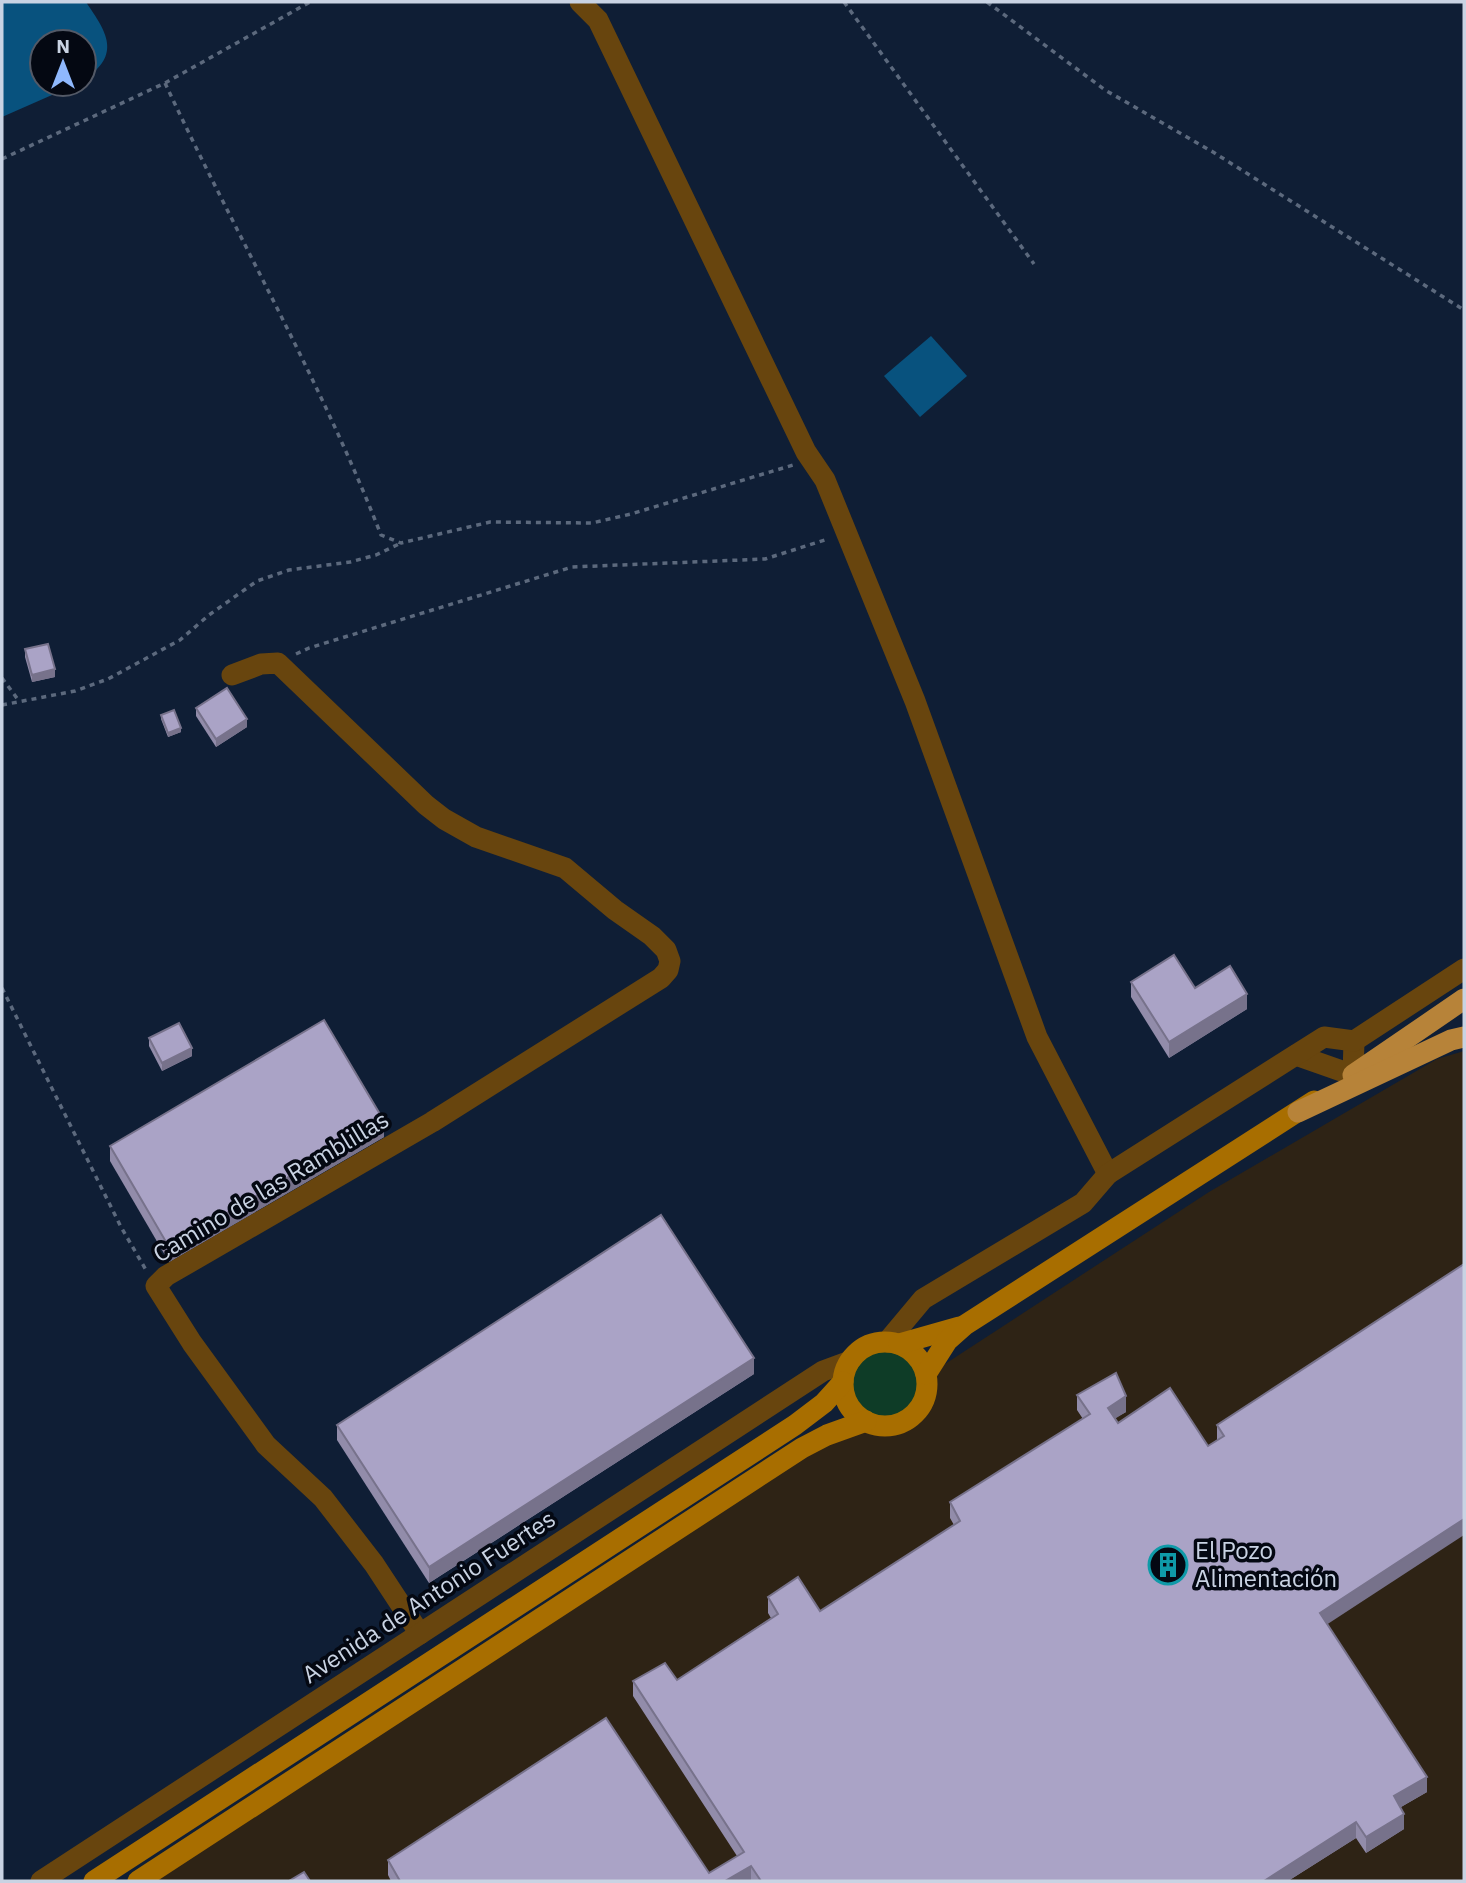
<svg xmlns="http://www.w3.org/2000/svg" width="1466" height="1883" font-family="'IBM Plex Sans',sans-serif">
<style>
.industrial{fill:#2e2315}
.green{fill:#0e3c27}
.water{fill:#08527e}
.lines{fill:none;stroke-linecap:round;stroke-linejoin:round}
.path{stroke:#5c697d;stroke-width:3.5;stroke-dasharray:5 5;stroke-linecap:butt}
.minor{stroke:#68450e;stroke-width:21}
.major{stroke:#a86e00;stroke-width:21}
.highway{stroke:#b78339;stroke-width:21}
.wall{fill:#928caa}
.shaded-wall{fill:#77728b}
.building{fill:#aaa3c6;stroke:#77728b;stroke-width:2}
.labels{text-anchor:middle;stroke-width:7;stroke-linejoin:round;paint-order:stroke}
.street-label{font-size:24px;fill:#c9d3e3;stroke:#040812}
.poi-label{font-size:24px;fill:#c9d3e3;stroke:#040812;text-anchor:start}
</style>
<rect width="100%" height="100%" fill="#0f1e35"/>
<path class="industrial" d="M1464,1051V1881H151L1209,1192L1437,1059Z"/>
<circle class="green" cx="885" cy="1384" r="38"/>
<g class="water">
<path d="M2,2H86C107,33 122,54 84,80V42H42V84H77L2,117Z"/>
<path d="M931,336L967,376L920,417L884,376Z"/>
</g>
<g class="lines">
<g class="path">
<path d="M844,2L1034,264"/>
<path d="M987,2L1105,90L1213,152L1464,310"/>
<path d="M165,83C235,233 321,381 381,535L401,543L490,522L592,523L631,514L793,465"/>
<path d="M2,159L165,83L310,2"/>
<path d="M296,654L309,648L572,567L765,559L828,539"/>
<path d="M2,678L19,701"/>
<path d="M2,705L75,691L108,679L180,640L209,615L257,581L289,570L350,562L376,555L401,543"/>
<path d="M2,988L121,1227L146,1270"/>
</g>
<g class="minor">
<path d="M580,2L598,20L806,452L825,480L915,701L1037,1037L1108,1174"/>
<path d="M232,675L261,664L278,663L426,805L444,819L476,837L565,868L615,910L652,936L666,950L670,961L668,970L661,978L432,1122L166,1276L156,1286L192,1343L266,1445L323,1498L374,1564L420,1634"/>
<path d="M1296,1055L1353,1075L1354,1041"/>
<path d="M887,1342L923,1299L1083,1203L1108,1174L1324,1037L1354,1041L1464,969"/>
<path d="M41,1881L823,1371L850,1361"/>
</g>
<g class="major">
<circle cx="885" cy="1384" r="42"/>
<path d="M899,1344L959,1327"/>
<path d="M926,1374L947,1341L965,1325L1314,1101"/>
<path d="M94,1881L795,1425L824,1403L843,1382"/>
<path d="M138,1881L802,1448L827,1435L866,1421"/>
</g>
<g class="highway">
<path d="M1353,1075L1464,999"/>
<path d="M1298,1112L1451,1040L1464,1037"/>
</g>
</g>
<g class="wall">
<path d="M25,649L55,677L32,682L25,657Z"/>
<path d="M196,708L247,727L216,747L196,716Z"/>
<path d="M161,715L181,732L168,737L161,719Z"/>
<path d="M1131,982L1195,988L1247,1009L1169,1058L1131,997Z"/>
<path d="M149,1038L192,1056L162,1071L149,1046Z"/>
<path d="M384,1137L169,1262L110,1161V1146Z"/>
<path d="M1464,1264L1327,1624L1427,1792L1401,1807L1404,1829L1366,1853L1356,1838L1288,1881H391L388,1875V1860L709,1873L737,1856L633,1696V1681L677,1680L771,1618L768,1613V1597L820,1611L954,1525L950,1518V1502L1083,1419L1077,1410V1395L1126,1412L1115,1418L1118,1423L1208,1446L1217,1440V1425Z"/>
<path d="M754,1374L429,1583L337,1440V1425Z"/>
</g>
<g class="shaded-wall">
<path d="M55,669V677L32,682V675Z"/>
<path d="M247,719V727L216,747V739Z"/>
<path d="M181,728V732L168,737V733Z"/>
<path d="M1247,994V1009L1169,1058V1042Z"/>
<path d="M192,1048V1056L162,1071V1063Z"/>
<path d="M384,1121V1137L169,1262V1247Z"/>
<path d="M754,1358V1374L429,1583V1567Z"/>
<path d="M1126,1396V1412L1108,1423V1408Z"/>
<path d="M1464,1519V1535L1320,1629V1613Z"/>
<path d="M1427,1777V1792L1394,1811V1796Z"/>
<path d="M1404,1814V1829L1366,1853V1837Z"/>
<path d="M1356,1822V1838L1288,1881H1264Z"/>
<path d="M751,1866V1881H725Z"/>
</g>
<g class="building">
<path d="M48,644L55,669L32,675L25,649Z"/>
<path d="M227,688L247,719L216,739L196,708Z"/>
<path d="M174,710L181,728L168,733L161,715Z"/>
<path d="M1174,955L1195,988L1230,966L1247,994L1169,1042L1131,982Z"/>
<path d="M324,1020L384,1121L169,1247L110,1146Z"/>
<path d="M179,1023L192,1048L162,1063L149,1038Z"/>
<path d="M661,1215L754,1358L429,1567L337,1425Z"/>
<path d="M1464,1264V1519L1320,1613L1427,1777L1394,1796L1404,1814L1366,1837L1356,1822L1264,1881H761L751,1866L725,1881H400L388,1860L606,1718L709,1873L744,1852L633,1681L665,1663L677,1680L778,1614L768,1597L798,1577L820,1611L960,1521L950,1502L1090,1414L1077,1395L1116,1373L1126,1396L1108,1408L1118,1423L1170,1388L1208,1446L1224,1436L1217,1425Z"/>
<path d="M304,1872L310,1881H289Z"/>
</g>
<defs>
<symbol id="building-ring" viewBox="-11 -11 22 22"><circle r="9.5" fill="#040812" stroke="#0f9aa8" stroke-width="1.5"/><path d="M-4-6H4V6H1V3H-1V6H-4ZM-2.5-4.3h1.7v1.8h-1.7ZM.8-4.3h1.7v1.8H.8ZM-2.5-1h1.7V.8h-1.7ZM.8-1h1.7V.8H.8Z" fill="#0f9aa8"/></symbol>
</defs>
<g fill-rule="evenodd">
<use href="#building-ring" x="1146" y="1543" width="44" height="44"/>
</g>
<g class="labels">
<g class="street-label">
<text transform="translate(271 1187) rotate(-31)" y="8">Camino de las Ramblillas</text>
<text transform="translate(429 1597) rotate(-33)" y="8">Avenida de Antonio Fuertes</text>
</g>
<g class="poi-label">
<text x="1195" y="1559">El Pozo<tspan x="1195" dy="28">Alimentación</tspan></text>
</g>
</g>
<rect width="1466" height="1883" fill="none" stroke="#c9d3e3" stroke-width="7"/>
<g transform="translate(63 63)"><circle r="33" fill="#040812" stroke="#535966" stroke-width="2"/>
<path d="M0-5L12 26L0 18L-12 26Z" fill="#8fb8fd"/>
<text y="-10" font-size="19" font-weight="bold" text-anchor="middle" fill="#c9d3e3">N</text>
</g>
</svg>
